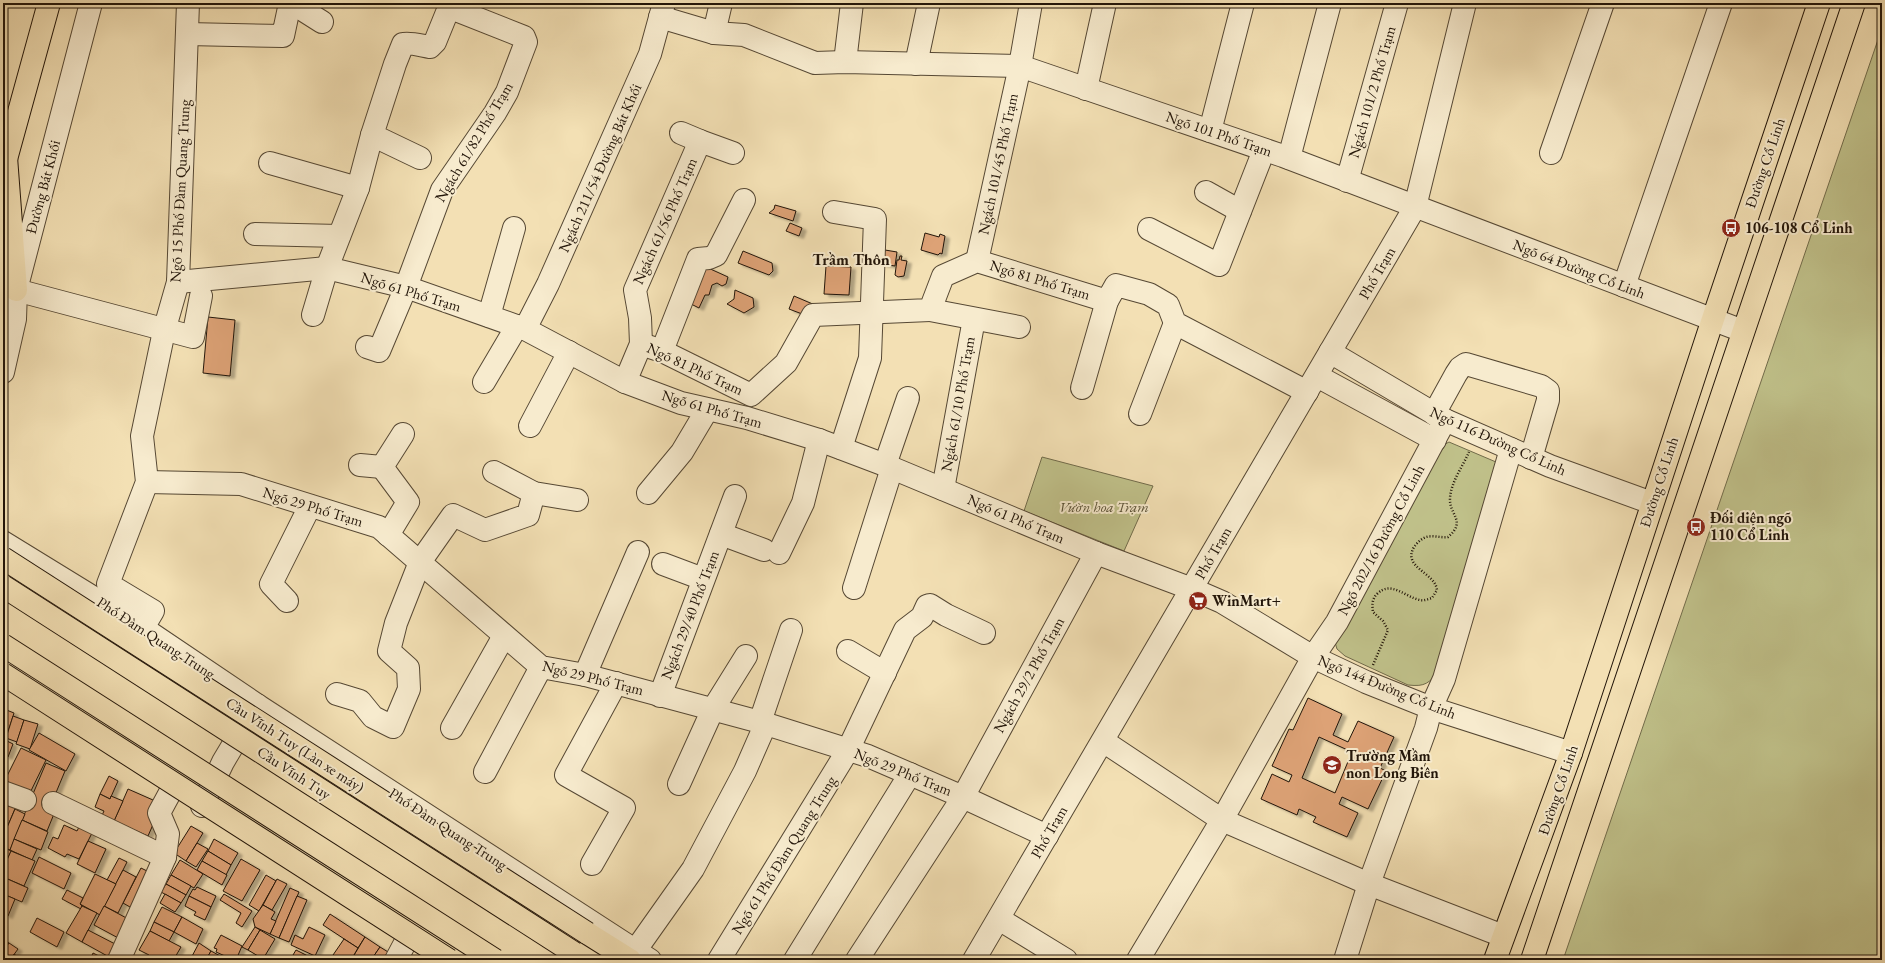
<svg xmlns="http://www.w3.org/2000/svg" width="1885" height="963" font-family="'EB Garamond',serif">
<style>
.green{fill:#c0c18a;stroke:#716b4a}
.building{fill:#dda276;stroke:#221509;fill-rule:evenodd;filter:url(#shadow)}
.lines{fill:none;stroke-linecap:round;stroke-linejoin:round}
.minor-casing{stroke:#564834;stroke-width:24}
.major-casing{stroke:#221509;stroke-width:24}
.highway-casing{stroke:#221509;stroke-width:24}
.path{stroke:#221509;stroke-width:2.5;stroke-dasharray:1 2;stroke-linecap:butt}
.minor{stroke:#f7ebce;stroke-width:22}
.major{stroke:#f3e0b4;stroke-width:22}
.highway{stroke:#f3e0b4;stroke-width:22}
.highway-bridge-casing{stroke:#221509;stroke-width:24;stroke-linecap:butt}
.highway-bridge{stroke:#f3e0b4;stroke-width:22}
.labels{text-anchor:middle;stroke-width:4;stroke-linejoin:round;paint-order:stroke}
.street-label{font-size:15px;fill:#221509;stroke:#f7ebce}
.poi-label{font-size:15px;font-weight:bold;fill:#221509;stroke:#f7ebce;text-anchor:start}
.park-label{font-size:15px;font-style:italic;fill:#595136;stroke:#f7ebce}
.neighbourhood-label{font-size:16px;font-weight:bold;fill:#221509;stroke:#f7ebce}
</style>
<defs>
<filter id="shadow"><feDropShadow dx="4.5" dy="2.5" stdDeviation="1" flood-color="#0004"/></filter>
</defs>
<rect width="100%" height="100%" fill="#f3e0b4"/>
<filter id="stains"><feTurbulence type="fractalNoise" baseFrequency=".005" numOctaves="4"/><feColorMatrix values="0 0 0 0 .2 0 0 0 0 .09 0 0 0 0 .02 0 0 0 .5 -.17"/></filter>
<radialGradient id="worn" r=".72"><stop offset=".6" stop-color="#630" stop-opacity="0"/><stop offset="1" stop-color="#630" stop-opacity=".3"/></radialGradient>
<g class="green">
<path d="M1882,28V960H1563Z"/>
<path d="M1449,442L1496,462L1440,671C1428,683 1426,687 1408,685L1345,656L1337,649L1334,639L1438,448Z"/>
<path d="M1042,457L1153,486L1124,551L1024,511Z"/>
</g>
<g class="building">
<path d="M775,205L796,211L793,221L769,213L774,209Z"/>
<path d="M790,223L802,228L799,236L786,231Z"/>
<path d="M925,233L939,237L940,234L945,236L942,254L940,253L938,255L921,250Z"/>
<path d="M885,250L897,252L895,266L882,264Z"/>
<path d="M743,251L772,263L773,271L769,275L738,263Z"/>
<path d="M900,256H902L901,260L907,261L904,276L898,277L895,275L897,260H899Z"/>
<path d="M826,266L851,267L849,295L824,294Z"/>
<path d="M706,267L728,277L726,284L722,286L717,283L712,285L709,295H705L699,308L691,304Z"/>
<path d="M735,290L753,298L754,307L744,313L727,304L734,299Z"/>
<path d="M794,296L815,305L810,317L789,309Z"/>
<path d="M208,317L235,320L230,376L203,373Z"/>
<path d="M1308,698L1342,714L1333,735L1348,742L1358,721L1394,737L1380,768L1386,771L1368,809L1342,797L1339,804L1358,813L1347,837L1313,822L1316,817L1299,809L1297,815L1261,799L1272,774L1289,782L1292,775L1272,766L1289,729L1293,730ZM1319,737L1352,752L1335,793L1302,778Z"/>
<path d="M4,709L14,713L6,738L3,737Z"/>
<path d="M13,716L24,720L17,742L6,738Z"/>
<path d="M24,720L38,724L30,749L16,744Z"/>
<path d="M39,733L75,754L66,771L29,750Z"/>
<path d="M3,739L13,744L8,757L3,755Z"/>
<path d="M21,748L46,760L27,799L3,784Z"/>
<path d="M46,763L65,771L50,807L56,809L47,831L22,820Z"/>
<path d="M109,776L118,781L110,799L100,794Z"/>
<path d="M128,789L162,804L148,836L114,821Z"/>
<path d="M100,794L110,799L111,796L123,801L114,821L99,822L104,811L95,807Z"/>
<path d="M7,800L17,804L3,837V810Z"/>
<path d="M15,809L25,814L10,850L3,847V837Z"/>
<path d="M22,820L48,832L41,850L14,839Z"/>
<path d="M64,825L77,831L79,827L92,833L79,859L67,854L65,857L48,848L53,837L58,839Z"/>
<path d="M191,826L203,833L186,861L174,853Z"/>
<path d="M14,839L37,849L32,860L10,850Z"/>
<path d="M214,839L238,853L231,865L208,851Z"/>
<path d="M88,841L106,849L95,873L77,864Z"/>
<path d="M197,843L208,849L196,867L186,861Z"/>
<path d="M3,847L11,851L4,867H3Z"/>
<path d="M11,851L35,861L24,886L3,877V869Z"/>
<path d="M208,851L231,865L226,875L202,861Z"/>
<path d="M39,857L71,873L64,889L32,873Z"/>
<path d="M119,858L127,862L116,884L107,880Z"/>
<path d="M241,859L260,870L242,901L223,891Z"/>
<path d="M180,860L203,874L194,888L171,875Z"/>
<path d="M202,861L227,875L222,885L197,870Z"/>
<path d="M141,868L153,874L137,911L123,903Z"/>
<path d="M123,870L136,877L118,913L104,906Z"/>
<path d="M95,874L116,884L100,915L80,904Z"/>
<path d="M171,875L191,886L186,895L166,884Z"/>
<path d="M266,875L276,881L259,911L249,905Z"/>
<path d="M3,877L28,888L22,902L3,894Z"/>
<path d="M277,879L287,884L272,910L263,905Z"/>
<path d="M166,884L186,895L181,903L161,892Z"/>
<path d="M197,887L216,896L211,907L189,896L193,889L195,890Z"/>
<path d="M290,888L299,892L279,938L270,934Z"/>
<path d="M67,890L83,898L80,904L82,906L81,909L62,899Z"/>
<path d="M3,894L15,899L8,916L3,914Z"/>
<path d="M165,894L181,903L175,912L160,903Z"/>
<path d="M224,894L252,911L242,927L236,923L241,913L220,900Z"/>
<path d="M189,896L211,907L205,920L194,915L196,912L185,906Z"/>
<path d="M297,896L307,900L289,942L279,938Z"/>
<path d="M263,905L275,912L271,919L276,921L270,934L255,927L253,919Z"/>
<path d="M82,906L97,913L82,942L66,933Z"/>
<path d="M104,906L132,921L122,940L94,925Z"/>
<path d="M162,907L182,917L174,932L154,922Z"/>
<path d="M330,914L365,937L358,948L323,925Z"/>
<path d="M182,917L203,929L196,944L174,932Z"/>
<path d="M37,918L64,932L57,947L30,932Z"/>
<path d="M154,922L174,932L169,941L150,931Z"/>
<path d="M255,927L260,930L248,950L242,947Z"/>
<path d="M309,927L325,935L315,956L291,945L295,935L303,939Z"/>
<path d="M88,930L117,945L111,958L82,942Z"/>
<path d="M260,930L275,939L263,959L248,950Z"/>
<path d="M150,931L181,947L174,959L172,957L170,960H146L149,955L139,950Z"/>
<path d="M221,935L242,946L236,960H224L225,956L216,952L217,949L214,948Z"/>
<path d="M365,937L380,947L371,960H351Z"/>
<path d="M3,939L9,943L3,951Z"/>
<path d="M344,939L358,948L351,960H341L333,955Z"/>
<path d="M9,943L18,949L10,960H3V951Z"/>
<path d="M199,943L211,951L207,958L206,960H190Z"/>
<path d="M380,947L393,955L390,960H371Z"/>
<path d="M296,950L306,955L303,960H290Z"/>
<path d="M211,951L224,958L222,960L207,958Z"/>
<path d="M93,953L107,960H90Z"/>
<path d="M14,954L22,960H10Z"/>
<path d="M306,955L313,960H303Z"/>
</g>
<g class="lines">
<defs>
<g id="minor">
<path d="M292,3L322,22"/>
<path d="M660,17L714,33L744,35L815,63L845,62L1020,66L1283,156L1743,331"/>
<path d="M714,33L721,3"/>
<path d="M187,34L283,36L290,3"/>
<path d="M845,62L852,3"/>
<path d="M916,64L929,3"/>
<path d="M1086,89L1105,3"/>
<path d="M1210,131L1243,3"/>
<path d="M681,133L700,141"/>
<path d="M1551,153L1603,3"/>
<path d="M1289,158L1330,3"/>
<path d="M270,163L358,188"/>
<path d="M1347,181L1397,3"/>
<path d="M1206,192L1240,211"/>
<path d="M834,212L875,219L870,358L841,448"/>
<path d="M1149,229L1219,265L1264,150"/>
<path d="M255,234L339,236"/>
<path d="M977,261L1020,66L1031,3"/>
<path d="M178,282L327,268L406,287L525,329L625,382L681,403L747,418L819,440L885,465L1096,553L1192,589L1222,602L1313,657L1366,682L1431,708L1571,753"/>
<path d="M1624,286L1721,3"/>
<path d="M16,290L193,337L201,296"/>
<path d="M930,310L1019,327"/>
<path d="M313,315L327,268L358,188L372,135"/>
<path d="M489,316L514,228"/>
<path d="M525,329L548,284L650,54L664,3"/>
<path d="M641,344L662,351L751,395L786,363L813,315L930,310L943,276L977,261L1107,301L1116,285L1149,294L1168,305L1175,323L1307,392"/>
<path d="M367,347L379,351L406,287L442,190L495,113L507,92L526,42L524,37L451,8L448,10L435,42L430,47C423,46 409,42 403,44L395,64L372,135L420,158"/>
<path d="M662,351L698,259L709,258L716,255L744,200"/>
<path d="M1330,352L1445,420L1550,466L1652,503"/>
<path d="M3,372L15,319L16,290L91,3"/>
<path d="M1317,376L1435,440"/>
<path d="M484,382L517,326"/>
<path d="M625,382L641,344L640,318L635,290L700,141L733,153"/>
<path d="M1082,388L1107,301"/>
<path d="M1140,414L1175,323"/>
<path d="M1434,414L1456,374L1460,368L1466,364L1541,386L1548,391V400L1531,458"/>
<path d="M530,426L569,352"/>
<path d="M360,465L382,467"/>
<path d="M885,465L908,398"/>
<path d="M494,472L534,493L577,500"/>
<path d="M147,482L241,484L379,527L541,667L585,675L760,722L868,756L963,797L1047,836"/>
<path d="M943,489L974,319"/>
<path d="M648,493L682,452L707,410"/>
<path d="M721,534L764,550"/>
<path d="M388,535L408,502L382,467L403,434"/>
<path d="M3,542L143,628L257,705L650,960"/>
<path d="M779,553L803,503L819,440"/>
<path d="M663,564L703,579"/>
<path d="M854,588L892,468"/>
<path d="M287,601L271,584L310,506"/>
<path d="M143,628L153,611L108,584L147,482L142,436L164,331L178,282L188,3"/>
<path d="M848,651L885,673"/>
<path d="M585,675L638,552"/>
<path d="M337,694L360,701L373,717L393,727L409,689L408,668L389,651L396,623L420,562L453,515L485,530L528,515L534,493"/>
<path d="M660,696L735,496"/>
<path d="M760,722L791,630"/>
<path d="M452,728L504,636"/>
<path d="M1103,741L1222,820L1369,884L1503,936"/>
<path d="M485,772L541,667"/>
<path d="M679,784L713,709L746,656"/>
<path d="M3,792L25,800"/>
<path d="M53,803L165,857"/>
<path d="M202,806L223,762L257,705"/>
<path d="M592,864L624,808L566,775L616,683"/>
<path d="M999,919L1066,960"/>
<path d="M635,951L693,869L745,771L766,723"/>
<path d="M119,960L165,857L168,834L159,813L172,789"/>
<path d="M396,960L405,943"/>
<path d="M719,960L848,750L905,630L922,617L927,606L930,605L946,615L984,633"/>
<path d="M795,960L910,774"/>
<path d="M857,960L963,797L1096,553"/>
<path d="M974,960L1415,207L1465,3"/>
<path d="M1138,960L1222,820L1313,657L1337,622L1445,420"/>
<path d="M1345,960L1369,884L1426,728L1431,708L1444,679L1511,449"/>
</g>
<g id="major">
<path d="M6,157L16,290"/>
<path d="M3,170L49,3"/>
<path d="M1495,960L1571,753L1713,319L1819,3"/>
<path d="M1532,960L1854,3"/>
</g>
<path id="highway" d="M587,933L630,960"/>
</defs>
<use href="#minor" class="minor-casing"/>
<use href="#major" class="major-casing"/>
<use href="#highway" class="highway-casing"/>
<path class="path" d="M1373,665L1388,630L1383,621L1373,612C1372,605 1372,599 1377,594C1391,580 1405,597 1420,600C1424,601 1428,599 1432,598L1437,590C1435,572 1402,568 1414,547C1417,543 1421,539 1426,537C1433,535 1441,538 1448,537C1467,521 1449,515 1450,498C1451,482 1463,466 1469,452"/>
<use href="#minor" class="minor"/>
<use href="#major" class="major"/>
<use href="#highway" class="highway"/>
<defs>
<g id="highway-bridge">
<path d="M3,558L587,933"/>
<path d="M3,586L574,953"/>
<path d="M3,645L495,960"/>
<path d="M3,674L449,960"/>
</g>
</defs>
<use href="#highway-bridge" class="highway-bridge-casing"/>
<use href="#highway-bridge" class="highway-bridge"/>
</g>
<defs>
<symbol id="bus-disc" viewBox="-11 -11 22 22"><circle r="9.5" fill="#8f2418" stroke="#f7ebce"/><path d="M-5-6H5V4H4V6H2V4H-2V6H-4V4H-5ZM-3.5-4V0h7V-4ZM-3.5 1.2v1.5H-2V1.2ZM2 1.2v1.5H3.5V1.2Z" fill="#fff"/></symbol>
<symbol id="supermarket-disc" viewBox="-11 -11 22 22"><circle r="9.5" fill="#8f2418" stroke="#f7ebce"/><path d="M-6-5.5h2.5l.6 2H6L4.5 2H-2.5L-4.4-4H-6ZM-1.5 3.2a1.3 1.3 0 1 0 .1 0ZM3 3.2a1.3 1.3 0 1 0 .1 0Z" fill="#fff"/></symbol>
<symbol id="school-disc" viewBox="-11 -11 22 22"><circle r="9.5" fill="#8f2418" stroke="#f7ebce"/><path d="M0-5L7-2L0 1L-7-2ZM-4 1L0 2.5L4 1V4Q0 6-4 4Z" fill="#fff"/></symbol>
</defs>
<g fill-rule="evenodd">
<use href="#bus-disc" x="1720" y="217" width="22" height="22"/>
<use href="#bus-disc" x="1685" y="516" width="22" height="22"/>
<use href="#supermarket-disc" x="1187" y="590" width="22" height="22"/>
<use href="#school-disc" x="1321" y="754" width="22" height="22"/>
</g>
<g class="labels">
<g class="street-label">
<text transform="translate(1372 92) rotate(-74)" y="5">Ngách 101/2 Phố Trạm</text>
<text transform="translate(1219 134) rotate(19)" y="5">Ngõ 101 Phố Trạm</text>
<text transform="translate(474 142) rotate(-59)" y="5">Ngách 61/82 Phố Trạm</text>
<text transform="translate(1765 163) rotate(-71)" y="5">Đường Cổ Linh</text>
<text transform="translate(998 164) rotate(-78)" y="5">Ngách 101/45 Phố Trạm</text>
<text transform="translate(600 168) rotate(-66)" y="5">Ngách 211/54 Đường Bát Khối</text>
<text transform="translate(43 187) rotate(-75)" y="5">Đường Bát Khối</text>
<text transform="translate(180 191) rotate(-87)" y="5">Ngõ 15 Phố Đàm Quang Trung</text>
<text transform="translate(665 221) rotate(-66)" y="5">Ngách 61/56 Phố Trạm</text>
<text transform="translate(1579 269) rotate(21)" y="5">Ngõ 64 Đường Cổ Linh</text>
<text transform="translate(1377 273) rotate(-60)" y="5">Phố Trạm</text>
<text transform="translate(1040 280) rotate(17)" y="5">Ngõ 81 Phố Trạm</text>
<text transform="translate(411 292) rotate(17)" y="5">Ngõ 61 Phố Trạm</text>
<text transform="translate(695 369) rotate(25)" y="5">Ngõ 81 Phố Trạm</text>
<text transform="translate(958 404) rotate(-80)" y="5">Ngách 61/10 Phố Trạm</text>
<text transform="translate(712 409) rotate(16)" y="5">Ngõ 61 Phố Trạm</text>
<text transform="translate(1498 441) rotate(24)" y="5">Ngõ 116 Đường Cổ Linh</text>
<text transform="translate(1659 482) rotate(-72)" y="5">Đường Cổ Linh</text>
<text transform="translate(313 507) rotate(17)" y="5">Ngõ 29 Phố Trạm</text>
<text transform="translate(1016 519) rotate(23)" y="5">Ngõ 61 Phố Trạm</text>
<text transform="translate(1381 540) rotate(-62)" y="5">Ngõ 202/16 Đường Cổ Linh</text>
<text transform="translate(1213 553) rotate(-60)" y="5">Phố Trạm</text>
<text transform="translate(690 615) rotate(-69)" y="5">Ngách 29/40 Phố Trạm</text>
<text transform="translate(156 638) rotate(33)" y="5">Phố Đàm Quang Trung</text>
<text transform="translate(1029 675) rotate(-61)" y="5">Ngách 29/2 Phố Trạm</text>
<text transform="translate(593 678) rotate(14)" y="5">Ngõ 29 Phố Trạm</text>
<text transform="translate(1387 687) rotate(22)" y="5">Ngõ 144 Đường Cổ Linh</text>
<text transform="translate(295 745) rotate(33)" y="5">Cầu Vĩnh Tuy (Làn xe máy)</text>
<text transform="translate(903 772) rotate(22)" y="5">Ngõ 29 Phố Trạm</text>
<text transform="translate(294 773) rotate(33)" y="5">Cầu Vĩnh Tuy</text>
<text transform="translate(1558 790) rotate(-71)" y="5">Đường Cổ Linh</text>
<text transform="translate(448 829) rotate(33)" y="5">Phố Đàm Quang Trung</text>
<text transform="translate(1049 832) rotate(-60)" y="5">Phố Trạm</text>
<text transform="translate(784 855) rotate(-58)" y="5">Ngõ 61 Phố Đàm Quang Trung</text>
</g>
<g class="poi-label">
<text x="1745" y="233">106-108 Cổ Linh</text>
<text x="1710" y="523">Đối diện ngõ<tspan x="1710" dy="17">110 Cổ Linh</tspan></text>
<text x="1212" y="606">WinMart+</text>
<text x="1346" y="761">Trường Mầm<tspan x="1346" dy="17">non Long Biên</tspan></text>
</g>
<g class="park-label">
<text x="1104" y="512">Vườn hoa Trạm</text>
</g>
<g class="neighbourhood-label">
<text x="851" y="265">Trầm Thôn</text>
</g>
</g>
<rect width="1885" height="963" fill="none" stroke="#f3e0b4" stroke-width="16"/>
<rect x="4" y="4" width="1877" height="955" fill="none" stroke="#221509" stroke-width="2"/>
<rect x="8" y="8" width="1869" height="947" fill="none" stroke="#221509"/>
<rect width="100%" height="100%" filter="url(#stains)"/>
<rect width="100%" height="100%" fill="url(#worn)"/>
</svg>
